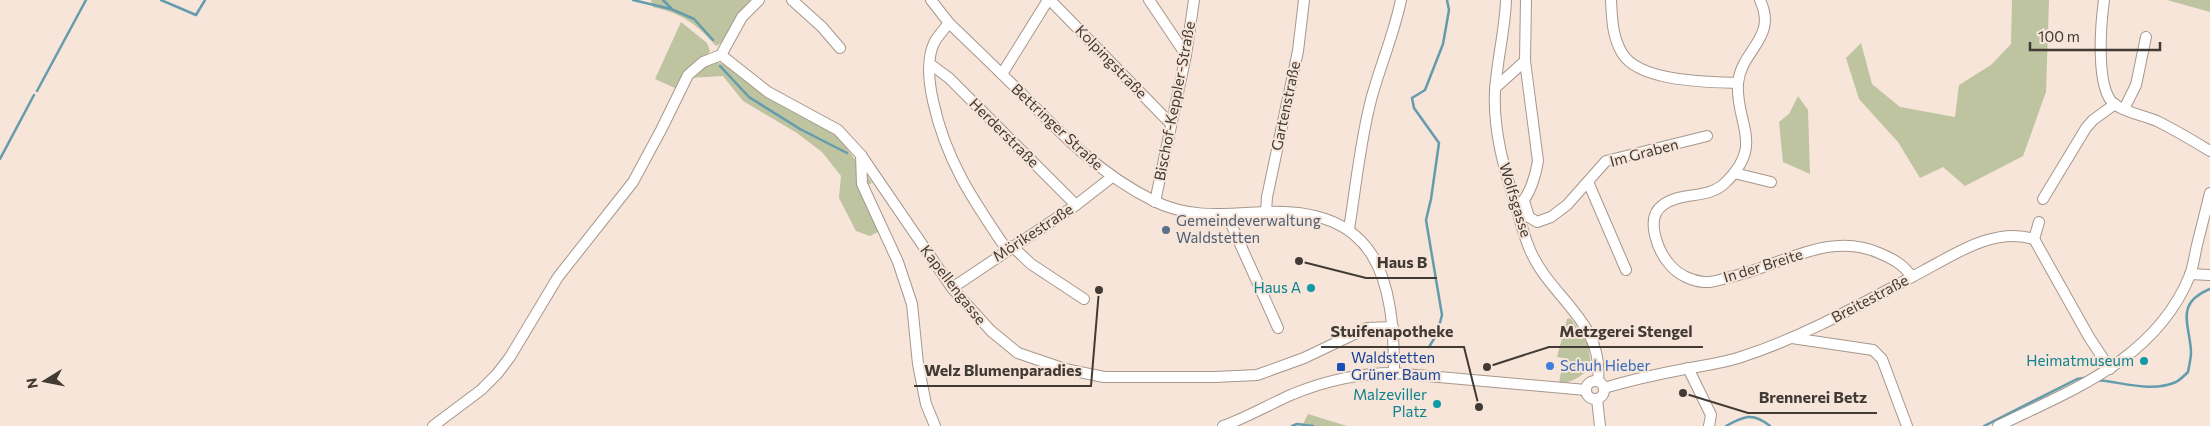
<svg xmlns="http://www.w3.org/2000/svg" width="2210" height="426" font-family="Commissioner,sans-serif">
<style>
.green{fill:#bec3a0}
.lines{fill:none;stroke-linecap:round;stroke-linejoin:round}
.stream{stroke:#649cae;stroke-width:2.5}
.minor-casing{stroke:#a7978c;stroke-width:12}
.minor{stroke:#fff;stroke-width:10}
.service-dot{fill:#5c6f8a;stroke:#f6e5d8;stroke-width:2}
.culture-dot{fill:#0f9aa8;stroke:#f6e5d8;stroke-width:2}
.shop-dot{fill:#3f7fe0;stroke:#f6e5d8;stroke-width:2}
.transit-dot{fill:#1a4fb4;stroke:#f6e5d8;stroke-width:2}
.labels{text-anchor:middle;stroke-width:4;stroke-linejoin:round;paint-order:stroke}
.street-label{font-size:15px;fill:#413a35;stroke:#f6e5d8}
.service-label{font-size:15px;fill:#4e5e75;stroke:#f6e5d8;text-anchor:start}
.culture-label{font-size:15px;fill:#0d838f;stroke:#f6e5d8;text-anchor:end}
.transit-label{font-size:15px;fill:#164399;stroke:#f6e5d8;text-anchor:start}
.shop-label{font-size:15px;fill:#366cbe;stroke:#f6e5d8;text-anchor:start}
.leader{fill:none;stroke:#413a35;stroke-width:2}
.callout-dot{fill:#413a35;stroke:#f6e5d8;stroke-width:2}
.callout-label{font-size:16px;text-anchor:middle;font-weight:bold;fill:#413a35;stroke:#f6e5d8;stroke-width:4;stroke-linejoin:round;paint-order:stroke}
</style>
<rect width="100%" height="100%" fill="#f6e5d8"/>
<g class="green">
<path d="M651,0H752C738,10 726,44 716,46C695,23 685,15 653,7Z"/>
<path d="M2012,0H2049L2046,92L2023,156L1965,186L1943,167L1920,178L1898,142L1859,99L1846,58L1861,43L1872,84L1900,107L1955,117L1959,85L1991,65L2011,44Z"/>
<path d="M2167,0H2210V12Z"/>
<path d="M681,22L707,43L710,51L677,89L655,79Z"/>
<path d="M715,62L727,65L767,98L838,136L872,183L860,188L882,230L870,236L856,231L839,198L841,176L822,152L797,133L743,101L723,76L689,78L699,68Z"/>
<path d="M1798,96L1808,110L1810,174L1783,162L1779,122L1789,114Z"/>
<path d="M1570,318L1587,340L1591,364C1585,376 1572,382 1559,384L1563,358L1557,357L1567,319Z"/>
<path d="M1308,414L1347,426H1302Z"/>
</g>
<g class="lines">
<g class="stream">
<path d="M161,0L196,15L205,0"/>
<path d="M633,0L671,9L694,19L713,40"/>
<path d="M663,0L671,8"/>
<path d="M720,66L749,97L800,129L847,153"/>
<path d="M37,91L86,0"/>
<path d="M0,159L34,95"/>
<path d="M1429,347L1437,334L1442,315L1426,220L1431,199L1439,143L1414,108L1412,98L1425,90L1443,44L1449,10L1447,0"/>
<path d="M2097,380C2122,382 2151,393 2176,382C2180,380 2185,375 2188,372C2189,366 2191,359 2191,352C2190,324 2174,304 2210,289"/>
<path d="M1292,426L1297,424L1313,426"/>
<path d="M1726,426C1744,416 1753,412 1770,426"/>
<path d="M1984,426L2077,379L2084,378"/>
</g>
<defs>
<g id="minor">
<path d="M792,0L822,27L840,48"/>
<path d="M931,0L949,23C973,46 998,70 1022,94C1062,135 1101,175 1154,201C1190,219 1226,214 1265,212C1378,207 1394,278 1394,373"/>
<path d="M1050,0L1171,124"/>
<path d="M1149,0L1186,55"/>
<path d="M1506,0C1505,30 1497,60 1495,91C1493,131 1504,168 1516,206C1520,221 1524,236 1530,250C1551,299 1604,321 1598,381"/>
<path d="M1611,0C1612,18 1612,36 1622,53C1639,82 1708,82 1738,83"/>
<path d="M1760,0C1778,38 1741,50 1738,83C1735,123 1765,144 1726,182C1709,200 1681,191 1663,205C1644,218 1658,252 1671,266C1679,275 1692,281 1704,282C1712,283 1722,279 1730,277C1779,267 1828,230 1879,253C1893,259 1903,264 1912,277"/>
<path d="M2104,0C2101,22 2095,88 2114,104C2126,113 2143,115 2157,121C2175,130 2192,140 2210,151"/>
<path d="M949,23C944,29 939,35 935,41C926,58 929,83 933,101C946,161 973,200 1007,250"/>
<path d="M721,55L768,92L838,130L861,155L952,288L991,331L1018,353L1065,369L1104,377H1215L1257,375L1304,358L1367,328L1393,327"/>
<path d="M721,55L742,17L759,0"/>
<path d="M930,64L949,78L1076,205"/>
<path d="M1002,74L1048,0"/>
<path d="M1495,88L1525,61"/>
<path d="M2124,109L2136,85L2146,37"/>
<path d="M861,155L862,184L898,262L912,304L918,364L926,404L935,426"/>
<path d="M1734,173L1771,182"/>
<path d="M1588,182L1626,270"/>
<path d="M2043,199L2086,128L2093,120L2115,104"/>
<path d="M1524,201L1529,217L1537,222L1551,217L1567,205L1606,161L1707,136"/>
<path d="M1155,202L1186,55L1194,0"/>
<path d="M1519,205C1530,196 1536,174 1538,161L1525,61L1526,0"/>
<path d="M1266,212L1267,197L1298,51L1304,0"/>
<path d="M1227,215L1278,328"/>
<path d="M1349,229C1356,186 1360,142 1371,100C1380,66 1394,34 1401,0"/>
<path d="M2034,239L2089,337L2110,369"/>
<path d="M1012,246L1031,264L1084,299"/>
<path d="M2190,274L2210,275"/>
<path d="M952,288L1076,205L1112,177"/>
<path d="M1792,338L1873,350L1882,359L1907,426"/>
<path d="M1688,368L1711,415L1709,426"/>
<circle cx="1595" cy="390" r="9"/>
<path d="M1604,388C1631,380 1658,374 1685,369C1705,365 1725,363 1744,356C1808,335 1866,301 1925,270C1958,252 1996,227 2034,239L2039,222"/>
<path d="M1597,399L1600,426"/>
<path d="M433,426L481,390L497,374L510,357L558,277L633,182L661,130L688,75L703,62L721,55"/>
<path d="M1223,426C1248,417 1270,404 1293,394C1325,381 1360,373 1394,373L1586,390"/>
<path d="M1998,426C2074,389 2156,359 2190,275C2194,264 2195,252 2198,241C2202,225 2206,209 2210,193"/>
</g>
</defs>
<use href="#minor" class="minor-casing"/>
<use href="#minor" class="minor"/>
</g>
<circle class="service-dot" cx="1166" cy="230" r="5"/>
<g class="culture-dot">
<circle cx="1311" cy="288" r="5"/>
<circle cx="2144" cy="361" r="5"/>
<circle cx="1437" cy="404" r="5"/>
</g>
<circle class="shop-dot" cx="1550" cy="366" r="5"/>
<rect class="transit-dot" x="1336" y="362" width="10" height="10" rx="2.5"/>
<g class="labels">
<g class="street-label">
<text transform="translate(1111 62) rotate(46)" y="5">Kolpingstraße</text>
<text transform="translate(1175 101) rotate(-79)" y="5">Bischof-Keppler-Straße</text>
<text transform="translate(1286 106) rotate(-78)" y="5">Gartenstraße</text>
<text transform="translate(1057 127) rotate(43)" y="5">Bettringer Straße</text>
<text transform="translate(1004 133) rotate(45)" y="5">Herderstraße</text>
<text transform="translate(1644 153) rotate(-15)" y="5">Im Graben</text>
<text transform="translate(1515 200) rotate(73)" y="5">Wolfsgasse</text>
<text transform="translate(1033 233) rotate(-33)" y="5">Mörikestraße</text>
<text transform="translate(1763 266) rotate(-17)" y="5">In der Breite</text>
<text transform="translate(953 285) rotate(52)" y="5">Kapellengasse</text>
<text transform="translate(1870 299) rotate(-28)" y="5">Breitestraße</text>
</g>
<g class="service-label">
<text x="1176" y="226">Gemeindeverwaltung<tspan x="1176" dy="17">Waldstetten</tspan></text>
</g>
<g class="culture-label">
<text x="1301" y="293">Haus A</text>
<text x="2134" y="366">Heimatmuseum</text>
<text x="1427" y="400">Malzeviller<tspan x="1427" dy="17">Platz</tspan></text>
</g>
<g class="transit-label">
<text x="1351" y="363">Waldstetten<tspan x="1351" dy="17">Grüner Baum</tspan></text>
</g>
<g class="shop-label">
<text x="1560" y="371">Schuh Hieber</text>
</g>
</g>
<path class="leader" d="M1299 261L1366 278H1437M1487 367L1549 347H1703M1479 407L1464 347H1321M1099 290L1091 386H914M1683 393L1748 413H1877"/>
<g class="callout-dot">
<circle cx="1299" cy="261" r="5"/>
<circle cx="1487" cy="367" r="5"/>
<circle cx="1479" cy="407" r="5"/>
<circle cx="1099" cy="290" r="5"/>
<circle cx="1683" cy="393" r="5"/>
</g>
<g class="callout-label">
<text x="1402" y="268">Haus B</text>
<text x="1626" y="337">Metzgerei Stengel</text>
<text x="1392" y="337">Stuifenapotheke</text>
<text x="1003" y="376">Welz Blumenparadies</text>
<text x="1813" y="403">Brennerei Betz</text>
</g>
<g transform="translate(45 381) rotate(260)" stroke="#f6e5d8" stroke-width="4" paint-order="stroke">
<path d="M0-4L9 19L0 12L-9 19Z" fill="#413a35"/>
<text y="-8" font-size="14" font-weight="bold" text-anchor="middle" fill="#413a35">N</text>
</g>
<path d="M2030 42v8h130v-8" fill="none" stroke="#413a35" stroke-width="2.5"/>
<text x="2038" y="42" font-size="15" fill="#413a35" stroke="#f6e5d8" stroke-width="4" paint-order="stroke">100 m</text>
</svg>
